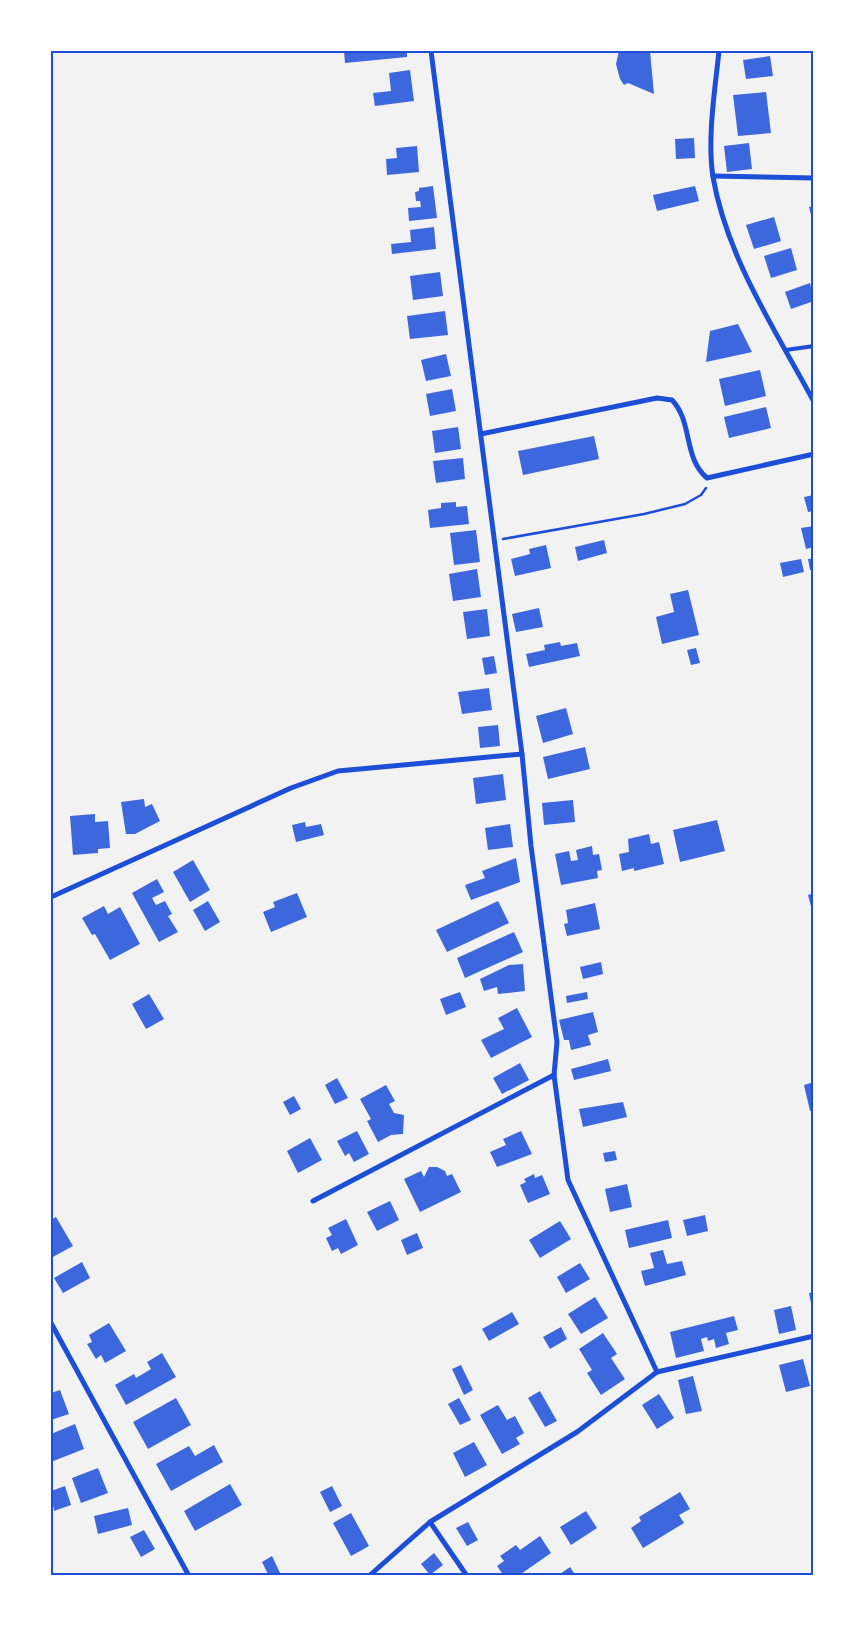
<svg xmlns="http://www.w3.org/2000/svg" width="865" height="1627" font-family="Poppins,sans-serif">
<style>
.building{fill:#3d67dc}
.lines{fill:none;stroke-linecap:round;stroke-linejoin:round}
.path{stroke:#1d4ed8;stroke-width:2.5}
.service{stroke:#1d4ed8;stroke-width:4}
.minor{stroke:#1d4ed8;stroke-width:5}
.neatline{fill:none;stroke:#1d4ed8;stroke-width:2}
</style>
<rect width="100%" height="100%" fill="#f2f2f2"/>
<g class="building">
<path d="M344,51H407V57L345,63Z"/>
<path d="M619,51H650L654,94L628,83L624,85L620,79L616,64Z"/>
<path d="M770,56L773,76L746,79L743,60Z"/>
<path d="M410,70L414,101L375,106L373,93L391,91L389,73Z"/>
<path d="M766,92L771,133L738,136L733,95Z"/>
<path d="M694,138L695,158L676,159L675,139Z"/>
<path d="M749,143L752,169L727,172L724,146Z"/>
<path d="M417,146L419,172L387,175L386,159L397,158L396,148Z"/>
<path d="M433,186L437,218L409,221L408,208L421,207L420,201H416L415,192L419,191V188Z"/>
<path d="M695,186L699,201L657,211L653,195Z"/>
<path d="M814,206V223H813L809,207Z"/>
<path d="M774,217L781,241L754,249L746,225Z"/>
<path d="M434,227L436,249L392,254L391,244L411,242L410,230Z"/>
<path d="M791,248L797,270L771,278L764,256Z"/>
<path d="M440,272L443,296L413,300L410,276Z"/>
<path d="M810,283L814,301L791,309L785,292Z"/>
<path d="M445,311L448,335L410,339L407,316Z"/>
<path d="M738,324L752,352L706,362L710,331Z"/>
<path d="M446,354L451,376L426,381L421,360Z"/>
<path d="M760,370L766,396L725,406L719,379Z"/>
<path d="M452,389L456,411L430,416L426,394Z"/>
<path d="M766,407L771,428L729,438L724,417Z"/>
<path d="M458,427L461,449L435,453L432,431Z"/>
<path d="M594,436L599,459L523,475L518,451Z"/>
<path d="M463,458L465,479L436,483L433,461Z"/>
<path d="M814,495V511L808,512L804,497Z"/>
<path d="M456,502V507L467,506L469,524L430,528L428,510L441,508V503Z"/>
<path d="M814,526V547L806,549L801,528Z"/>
<path d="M476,530L480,562L454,565L450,533Z"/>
<path d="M604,540L607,553L578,561L575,547Z"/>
<path d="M546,545L551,568L515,576L511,559L530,554L529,549Z"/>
<path d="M814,558V570H810L808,559Z"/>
<path d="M801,559L804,572L783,577L780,563Z"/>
<path d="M477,569L481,597L453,601L449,574Z"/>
<path d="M688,590L699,635L662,644L656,617L674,612L670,594Z"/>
<path d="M539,608L543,627L516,632L512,614Z"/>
<path d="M487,609L490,636L467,639L463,612Z"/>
<path d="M560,642L561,646L577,643L580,656L529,667L526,654L545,650L544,645Z"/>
<path d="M696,648L700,663L691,665L687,650Z"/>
<path d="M494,656L497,673L485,675L482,658Z"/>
<path d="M489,688L492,710L462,714L458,692Z"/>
<path d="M566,708L573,734L543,743L536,716Z"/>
<path d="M498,725L500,746L480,748L478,727Z"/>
<path d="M585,747L590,769L548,779L543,757Z"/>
<path d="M503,774L506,800L476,804L473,778Z"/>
<path d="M144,799L145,807L152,804L160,821L135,834H126L121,802Z"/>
<path d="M573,800L575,822L544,825L542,803Z"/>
<path d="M95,814V822L108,821L110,848L98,849V853L73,855L70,816Z"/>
<path d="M717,820L725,851L680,862L673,830Z"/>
<path d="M305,822L306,827L321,824L324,835L296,842L292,825Z"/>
<path d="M510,824L513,847L488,850L485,828Z"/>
<path d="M649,834L651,844L659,842L664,864L634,871V868L622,871L619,854L629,852L628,839Z"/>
<path d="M592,846L593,855L599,854L602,870L597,871L598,878L561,885L555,854L569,851L571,861L578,860L576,850Z"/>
<path d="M516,858L520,882L471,900L465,885L485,878L482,871Z"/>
<path d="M193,860L210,890L190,902L173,872Z"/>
<path d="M157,879L164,892L152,898L156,905L165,901L172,914L168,916L178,932L159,942L132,893Z"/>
<path d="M297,893L307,917L271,932L263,912L275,907L273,902Z"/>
<path d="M814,893V914H813L808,895Z"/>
<path d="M208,901L220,922L205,931L193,910Z"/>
<path d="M498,901L509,923L447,952L436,930Z"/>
<path d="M595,903L600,929L567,936L564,924L568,923L566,910Z"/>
<path d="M104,906L108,914L120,907L140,944L110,960L95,934L92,935L82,918Z"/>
<path d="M514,932L523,952L465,978L457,958Z"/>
<path d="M601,962L603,974L583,979L580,967Z"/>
<path d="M523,964L525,991L498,994L497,987L484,991L480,979L509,965Z"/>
<path d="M460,992L466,1007L446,1015L440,999Z"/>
<path d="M587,992L588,999L567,1003L566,996Z"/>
<path d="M149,994L164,1019L146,1029L132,1004Z"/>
<path d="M517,1008L532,1037L491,1058L481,1040L504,1029L498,1018Z"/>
<path d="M593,1012L598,1032L588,1035L591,1045L571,1050L569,1040H564L559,1020Z"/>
<path d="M608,1059L611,1071L574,1080L571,1069Z"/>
<path d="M520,1063L529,1080L502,1094L493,1078Z"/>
<path d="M337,1078L348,1098L335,1104L325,1085Z"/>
<path d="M814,1082V1110L810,1111L804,1085Z"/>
<path d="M386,1085L395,1101L389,1104L394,1113L404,1115L403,1134L391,1135L378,1142L367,1121L371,1119L360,1099Z"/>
<path d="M294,1096L301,1109L290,1115L283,1102Z"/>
<path d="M623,1102L627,1117L583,1127L579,1109Z"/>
<path d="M357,1131L369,1154L354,1162L349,1153L345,1156L337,1141Z"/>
<path d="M521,1131L532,1154L497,1167L490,1152L506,1145L503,1139Z"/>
<path d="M310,1138L322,1160L298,1173L287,1151Z"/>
<path d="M615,1151L617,1160L605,1162L603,1153Z"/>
<path d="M429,1167H437L445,1171L447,1176L452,1174L461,1192L420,1212L404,1179L421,1171L424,1177Z"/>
<path d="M534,1174L535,1178L542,1175L550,1194L528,1203L520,1185L526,1182L524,1179Z"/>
<path d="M627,1184L632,1207L610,1212L605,1189Z"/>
<path d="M390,1201L399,1220L377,1231L367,1212Z"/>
<path d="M705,1215L708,1231L687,1236L683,1220Z"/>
<path d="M56,1217L73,1246L51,1258V1220Z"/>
<path d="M346,1219L358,1245L341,1254L338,1248L332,1251L326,1238L332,1235L328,1228Z"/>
<path d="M668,1220L672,1238L629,1248L625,1230Z"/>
<path d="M560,1221L571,1239L540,1258L529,1240Z"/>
<path d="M417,1233L423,1248L407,1255L401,1240Z"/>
<path d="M663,1250L667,1264L682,1261L686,1275L645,1286L641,1271L654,1268L650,1253Z"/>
<path d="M82,1262L90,1278L63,1293L54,1278Z"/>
<path d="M580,1263L590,1279L566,1293L557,1277Z"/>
<path d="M814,1292V1308H812L809,1293Z"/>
<path d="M595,1297L608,1318L581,1334L568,1314Z"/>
<path d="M791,1306L796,1330L779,1334L774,1310Z"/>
<path d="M512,1312L519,1324L489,1341L482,1329Z"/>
<path d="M734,1316L738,1330L726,1333L729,1344L716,1348L714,1339L708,1341L707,1337L701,1339L704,1351L676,1358L670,1332Z"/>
<path d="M109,1323L126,1351L105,1363L101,1355L96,1359L87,1344L92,1342L89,1335Z"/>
<path d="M561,1327L567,1339L550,1349L543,1337Z"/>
<path d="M603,1333L617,1354L611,1358L625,1379L601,1395L587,1373L592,1370L579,1349Z"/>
<path d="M162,1353L176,1377L126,1405L115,1385L134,1374L136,1378L151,1369L147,1362Z"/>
<path d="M803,1359L810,1386L786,1392L779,1365Z"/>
<path d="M461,1365L473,1390L464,1395L452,1369Z"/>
<path d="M693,1376L702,1411L686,1414L678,1380Z"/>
<path d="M60,1390L69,1414L51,1420V1393Z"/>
<path d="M540,1391L557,1421L545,1427L528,1398Z"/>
<path d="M659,1394L674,1418L657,1429L642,1405Z"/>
<path d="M176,1398L191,1425L148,1449L133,1422Z"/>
<path d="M459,1398L471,1420L460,1425L448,1404Z"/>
<path d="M498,1405L507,1420L515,1416L524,1433L516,1438L520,1444L502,1454L480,1415Z"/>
<path d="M75,1424L84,1449L51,1462V1434Z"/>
<path d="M474,1442L487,1465L465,1477L453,1453Z"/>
<path d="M214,1445L223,1462L171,1491L156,1464L189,1446L195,1456Z"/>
<path d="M98,1468L108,1493L81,1503L72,1478Z"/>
<path d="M230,1484L242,1505L195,1531L184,1511Z"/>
<path d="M65,1486L71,1505L54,1511L51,1491Z"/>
<path d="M332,1486L342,1506L330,1512L320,1492Z"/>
<path d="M680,1492L690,1509L679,1515L684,1523L643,1548L631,1528L641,1521L639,1517Z"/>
<path d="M128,1508L132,1525L98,1534L94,1516Z"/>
<path d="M586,1511L597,1528L571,1545L560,1527Z"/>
<path d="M351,1513L369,1546L351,1556L333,1523Z"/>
<path d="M468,1522L478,1540L467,1546L456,1528Z"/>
<path d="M144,1530L155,1549L141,1557L130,1537Z"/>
<path d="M540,1536L551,1553L518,1576H504L497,1566L504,1561L500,1556L516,1545L520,1550Z"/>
<path d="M434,1553L443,1565L430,1575L421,1564Z"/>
<path d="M272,1556L280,1573L274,1576H269L262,1562Z"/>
<path d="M570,1567L576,1576H557Z"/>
</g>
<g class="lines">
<path class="path" d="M503,539L644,514L685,504L701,495L706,488"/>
<path class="service" d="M786,350L814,346"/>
<g class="minor">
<path d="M431,51L522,754L531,846L557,1042L554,1075L568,1180L657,1372"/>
<path d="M719,51C715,89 707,139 713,177C727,258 776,331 814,402"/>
<path d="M713,176L814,178"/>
<path d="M481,434L657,398L672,400C693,422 683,458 707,478L814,454"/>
<path d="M51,897L291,788L338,771L522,754"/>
<path d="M313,1201L554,1075"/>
<path d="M51,1323L189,1576"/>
<path d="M430,1522L467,1576"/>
<path d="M369,1576L430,1522L577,1432L657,1372L814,1336"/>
</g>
</g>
<rect width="865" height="1627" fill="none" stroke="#ffffff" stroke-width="105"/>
<rect x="52" y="52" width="760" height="1522" class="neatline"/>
</svg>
